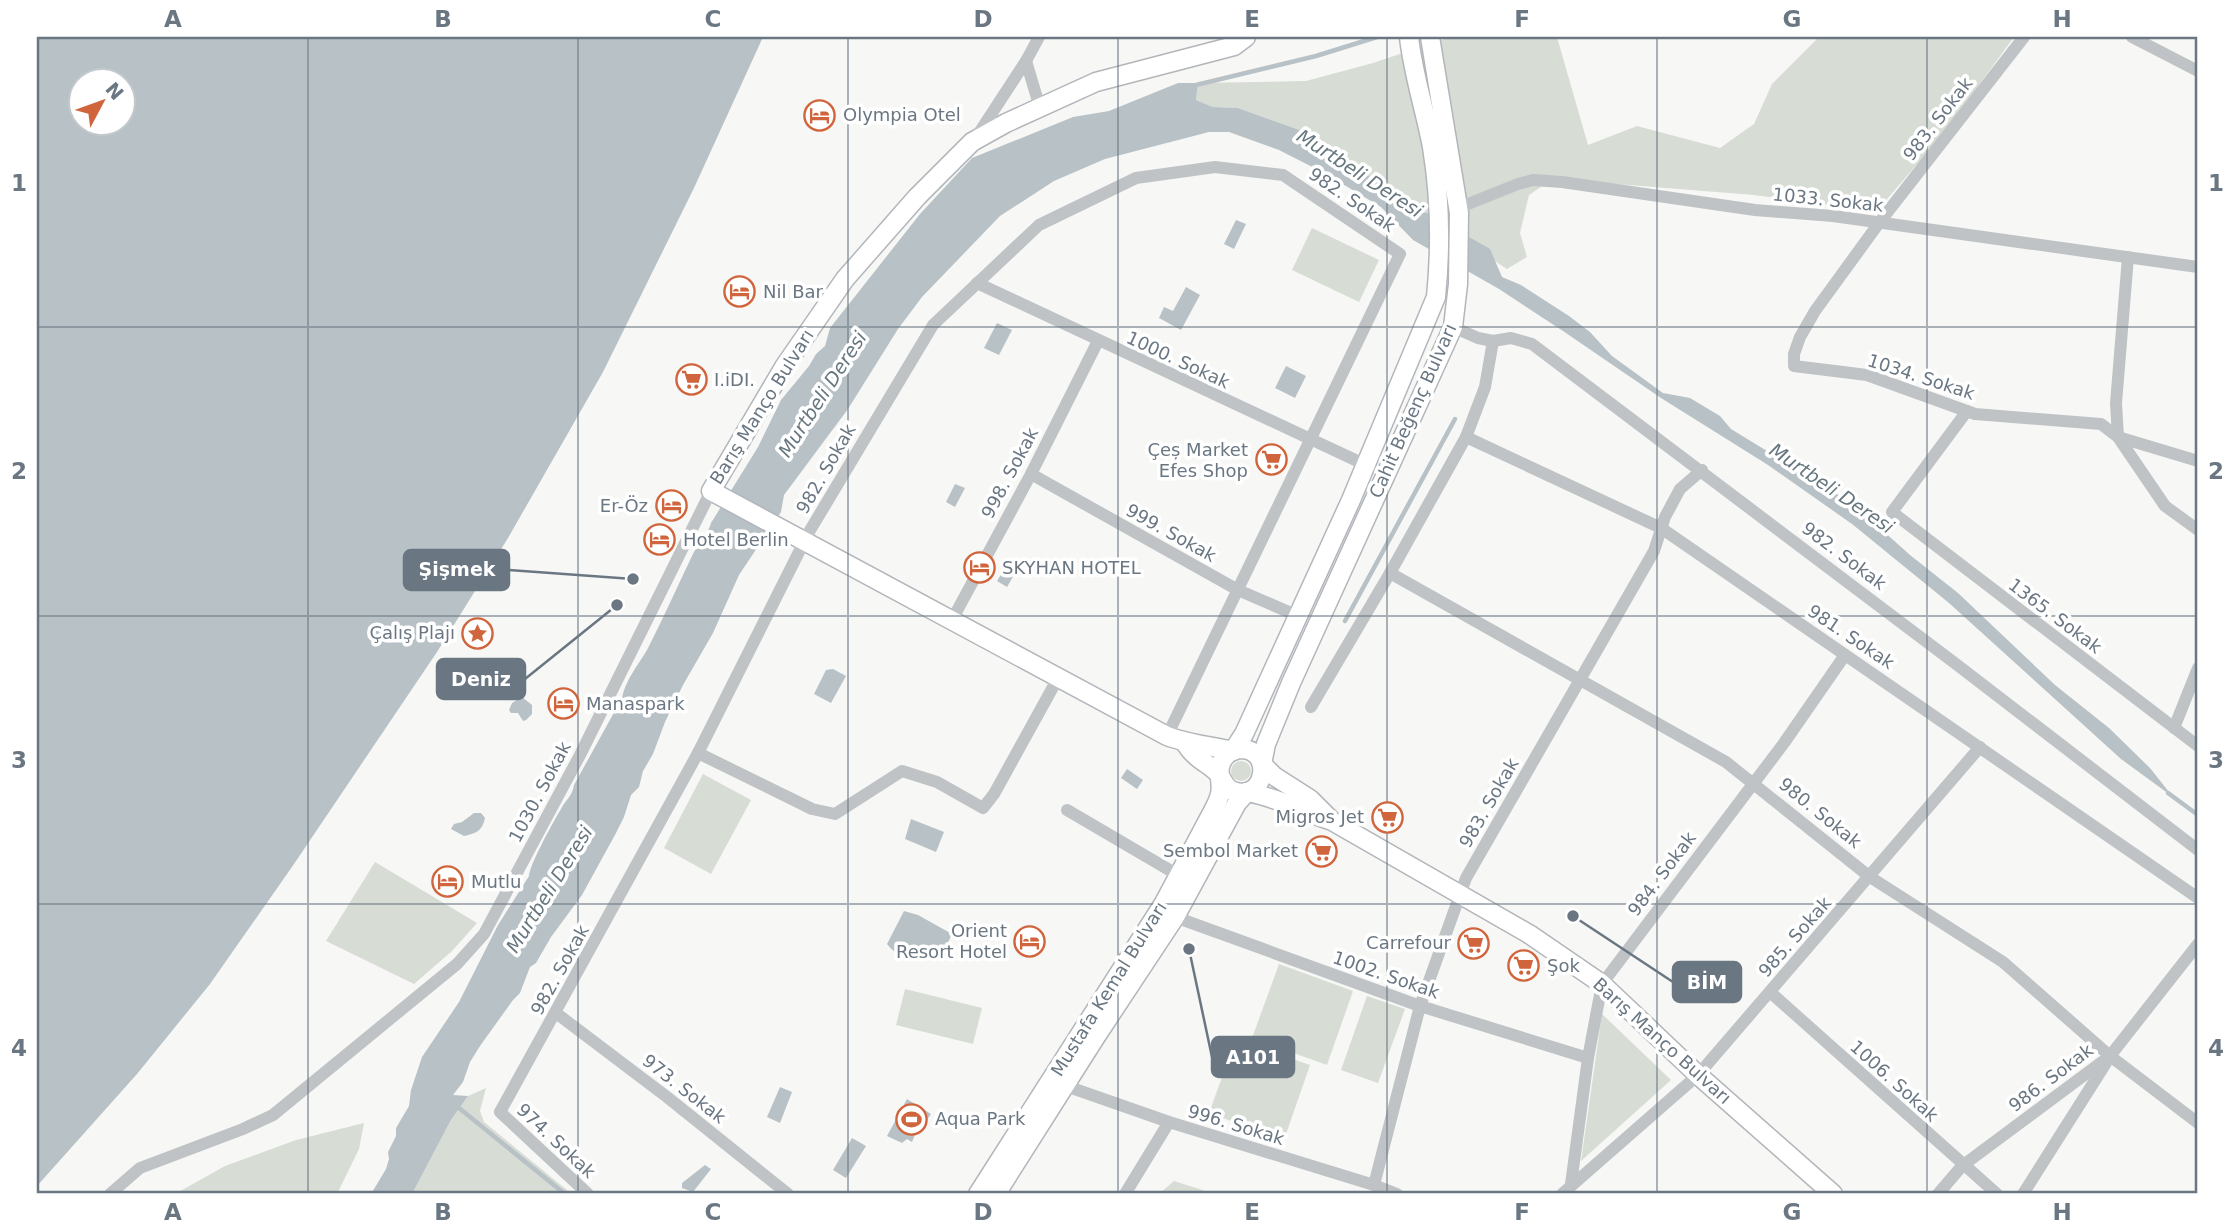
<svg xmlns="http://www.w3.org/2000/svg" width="2235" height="1231" font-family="'DejaVu Sans',sans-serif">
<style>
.green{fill:#d7dcd5}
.water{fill:#b8c1c6;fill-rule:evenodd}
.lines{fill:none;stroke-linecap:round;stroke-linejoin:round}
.stream{stroke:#b8c1c6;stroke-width:4.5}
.secondary-casing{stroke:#b2b6bb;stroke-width:21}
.street{stroke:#bfc3c6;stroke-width:12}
.secondary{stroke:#fff;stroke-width:18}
.grid{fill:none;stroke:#6a7783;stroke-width:2;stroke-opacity:0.55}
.labels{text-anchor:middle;stroke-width:7;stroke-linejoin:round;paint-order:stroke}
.poi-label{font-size:18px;fill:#6a7783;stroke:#fff;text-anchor:start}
.street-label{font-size:18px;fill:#6a7783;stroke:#fff}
.water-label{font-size:19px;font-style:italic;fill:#66777f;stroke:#fff}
.leader{fill:none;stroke:#6a7783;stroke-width:2.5}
.callout-dot{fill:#6a7783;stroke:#fff;stroke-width:2.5}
.callout{fill:#6a7783;stroke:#6a7783;stroke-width:2.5}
.callout-label{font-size:19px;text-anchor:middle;font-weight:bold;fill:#fff}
.neatline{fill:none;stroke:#6a7783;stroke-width:2.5}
.grid-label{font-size:23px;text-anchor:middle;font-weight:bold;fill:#6a7783}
</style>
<rect width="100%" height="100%" fill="#f7f8f5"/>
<g class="green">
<path d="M1450,37H1557L1588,145L1637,126L1720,148L1754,124L1772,84L1819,37H2014L1943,134L1881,206L1868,210L1754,195L1553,179L1529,195L1520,233L1527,257L1507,269L1423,214L1397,203L1382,186L1305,132L1238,108L1213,107L1196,100L1198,83L1306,81L1373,63Z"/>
<path d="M1312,228L1379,260L1359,302L1292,270Z"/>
<circle cx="1241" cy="771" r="10"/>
<path d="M703,774L751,800L711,874L664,848Z"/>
<path d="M375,862L477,923L452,951L414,984L326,941Z"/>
<path d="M1279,964L1353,991L1327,1065L1252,1038Z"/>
<path d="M905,989L982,1008L973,1044L896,1025Z"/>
<path d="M1367,996L1405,1009L1378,1083L1341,1070Z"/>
<path d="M1602,1014L1671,1080L1581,1161Z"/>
<path d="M1236,1039L1310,1065L1284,1140L1209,1113Z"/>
<path d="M486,1088L480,1111L484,1122L567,1190L568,1194H412L451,1120L468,1096Z"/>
<path d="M364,1123L359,1149L337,1194H175L225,1166L296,1140Z"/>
<path d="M1174,1181L1215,1194H1159Z"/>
</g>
<g class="water">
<path d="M37,37H763L694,188L603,372L508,538L437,652L294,864L210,984L137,1074L37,1186ZM80,80H122V122H80Z"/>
<path d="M1178,83H1198L1196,100L1213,107L1238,108L1305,132L1328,150L1362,171L1382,186L1397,203L1423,213H1427L1490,249L1502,277L1521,285L1569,316L1590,332L1612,356L1663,393L1690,398L1720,416L1731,429L1853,504L1910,555L1958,593L2055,685L2109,728L2150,768L2173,797L2121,759L1949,603L1852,524L1768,465L1661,398L1563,331L1499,289L1413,240L1381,207L1326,174L1279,150L1229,132H1209L1105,159L1054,181L1000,216L922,297L898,329L848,409L784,495L781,512L739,575L713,633L683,685L665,722L653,754L643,771L639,787L631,795L624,817L616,833L582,895L551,937L536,963L530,967L520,993L513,1000L480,1046L470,1062L463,1082L453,1095L468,1096L451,1120L412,1194H371L386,1169L389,1159L388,1152L396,1136V1128L409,1106L411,1090L422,1057L459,1002L498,925L529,876C529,866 554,820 561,809C566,799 572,797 574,785L622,698C625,681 638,665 647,650C663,619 677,587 692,556C697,544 708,535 711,523L758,447L781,400L809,366L816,354L825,346L830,328L920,214L972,158L1073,117L1109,111Z"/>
<path d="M1236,220L1246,224L1234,249L1224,244Z"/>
<path d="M1186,287L1200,295L1181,330L1159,318L1164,307L1173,311Z"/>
<path d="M997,323L1012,330L999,355L984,348Z"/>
<path d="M1286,366L1306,376L1295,398L1275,388Z"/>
<path d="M955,484L965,488L955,507L946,502Z"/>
<path d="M1008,563L1018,568L1007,587L997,581Z"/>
<path d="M833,669L846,676L831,703L814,694L826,670Z"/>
<path d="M522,697L532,705V714L526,720L523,721L518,713H511L509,710L512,703Z"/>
<path d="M1127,769L1143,780L1137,789L1121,778Z"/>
<path d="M474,813H481L485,818C482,831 477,833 464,836L451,829L454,824L462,822Z"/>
<path d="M911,819L944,832L936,852L905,839Z"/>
<path d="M904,911L918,915L952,934L941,957L920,947L907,957C898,954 893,952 887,944Z"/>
<path d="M780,1087L792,1092L780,1123L767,1117Z"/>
<path d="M907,1099L931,1114L924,1124L919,1125L912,1142L907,1139L902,1143L887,1136Z"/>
<path d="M852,1138L866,1146L846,1178L833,1170Z"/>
<path d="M705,1165L711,1169L693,1192L682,1188V1183Z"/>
</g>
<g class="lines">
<g class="stream">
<path d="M1196,85L1316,56L1377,37"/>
<path d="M1345,621L1455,419"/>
<path d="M2168,793L2198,815"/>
<path d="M459,1108L565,1194"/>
</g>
<defs>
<g id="secondary">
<path d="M1233,751C1211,746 1188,744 1167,736L711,491L784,367L845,279L917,197L972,142L1006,123L1096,82L1234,46L1246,37"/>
<path d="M1233,751L1244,734L1351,500L1436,297C1441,247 1440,196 1432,147C1425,110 1413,74 1409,37"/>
<path d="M1262,764L1266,744L1291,683L1453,327L1458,284L1459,213L1430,37"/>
<path d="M1262,764L1274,776L1310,799L1330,819"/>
<path d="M1247,792C1276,797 1304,812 1332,821L1529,934L1602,984L1698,1075L1833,1194"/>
<path d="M978,1194L1164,903L1214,809C1216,805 1219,799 1220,794C1223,782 1215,769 1224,758C1228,752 1235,749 1243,749C1275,752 1264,803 1233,791C1225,788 1224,782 1220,776C1214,767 1203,763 1195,755C1191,752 1188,747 1185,743"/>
<path d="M996,1194L1095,1038L1175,917L1237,803L1247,792"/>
</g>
</defs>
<use href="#secondary" class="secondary-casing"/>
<g class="street">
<path d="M2024,37L1879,223L1815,311L1800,337L1794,354V366L1867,375L1975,414L2101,424L2118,437L2165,506L2198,530"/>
<path d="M2132,37L2198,71"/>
<path d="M1026,61L1040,108"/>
<path d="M975,139L1026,61L1039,37"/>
<path d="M1458,208L1518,184L1533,180L1562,182L1755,210L1833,216L2198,267"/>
<path d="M977,283L1366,465"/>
<path d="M1453,327L1478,338L1493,341L1511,338L1532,344L1956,664L2198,850"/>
<path d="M1967,411L1892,512L2198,746"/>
<path d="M1466,437L1661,528L2198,898"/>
<path d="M2118,437L2116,403L2128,257"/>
<path d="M2118,437L2198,461"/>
<path d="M1031,474L1238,590L1298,616"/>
<path d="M1390,573L1726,762L1870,877L2003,962L2110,1056L2198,1123"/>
<path d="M952,620L1031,474L1098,341"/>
<path d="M1311,707L1390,573L1466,437L1485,387L1493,341"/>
<path d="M2174,728L2198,668"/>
<path d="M698,753L812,809L835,814L902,771L937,782L983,808L994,794L1058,678"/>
<path d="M1067,810L1178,875"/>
<path d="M1175,917L1420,1006L1588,1058"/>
<path d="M1770,992L1997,1194"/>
<path d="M556,1013L667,1097L788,1194"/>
<path d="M1066,1086L1169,1122L1374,1185L1397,1194"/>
<path d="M1571,1184L1588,1058L1602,984L1784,743L1845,655"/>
<path d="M1374,1185L1420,1006L1466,878L1654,551L1665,517L1680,489L1702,470"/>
<path d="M110,1194L140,1168L243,1129L273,1115L457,964L484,934L580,755L711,491"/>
<path d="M588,1194L500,1112L698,753L809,532L933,325L1039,225L1136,178L1215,167L1283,175L1400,254L1167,736"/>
<path d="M1125,1194L1169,1122"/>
<path d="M1562,1194L1698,1075L1980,747"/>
<path d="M1938,1194L1962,1166L2110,1056L2198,944"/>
<path d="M2023,1194L2106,1063"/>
</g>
<use href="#secondary" class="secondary"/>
</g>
<path class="grid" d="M308,37V1194M578,37V1194M848,37V1194M1118,37V1194M1387,37V1194M1657,37V1194M1927,37V1194M37,327H2198M37,616H2198M37,904H2198"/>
<defs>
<symbol id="hotel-ring" viewBox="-11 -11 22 22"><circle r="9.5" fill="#fff" stroke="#d0643c" stroke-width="1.5"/><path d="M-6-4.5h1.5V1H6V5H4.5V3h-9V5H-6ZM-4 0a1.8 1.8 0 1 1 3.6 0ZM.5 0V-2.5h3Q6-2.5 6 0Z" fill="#d0643c"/></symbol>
<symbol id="supermarket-ring" viewBox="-11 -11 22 22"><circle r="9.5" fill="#fff" stroke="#d0643c" stroke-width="1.5"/><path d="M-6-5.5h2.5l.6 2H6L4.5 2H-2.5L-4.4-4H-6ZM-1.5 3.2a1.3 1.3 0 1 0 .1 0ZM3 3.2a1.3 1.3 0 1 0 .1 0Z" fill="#d0643c"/></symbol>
<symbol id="sight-ring" viewBox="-11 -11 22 22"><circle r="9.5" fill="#fff" stroke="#d0643c" stroke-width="1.5"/><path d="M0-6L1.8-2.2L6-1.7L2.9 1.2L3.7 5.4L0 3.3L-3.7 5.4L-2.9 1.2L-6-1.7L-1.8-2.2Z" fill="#d0643c"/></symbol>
<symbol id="stadium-ring" viewBox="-11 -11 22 22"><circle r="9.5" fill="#fff" stroke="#d0643c" stroke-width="1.5"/><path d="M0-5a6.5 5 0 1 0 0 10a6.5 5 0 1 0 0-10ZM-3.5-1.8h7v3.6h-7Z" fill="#d0643c"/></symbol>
</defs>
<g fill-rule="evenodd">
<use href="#hotel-ring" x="802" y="98" width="35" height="35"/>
<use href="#hotel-ring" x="722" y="274" width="35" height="35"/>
<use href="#supermarket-ring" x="674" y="362" width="35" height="35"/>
<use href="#supermarket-ring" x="1254" y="442" width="35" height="35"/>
<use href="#hotel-ring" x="654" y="488" width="35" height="35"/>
<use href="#hotel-ring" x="642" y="522" width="35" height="35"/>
<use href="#hotel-ring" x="962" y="550" width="35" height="35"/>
<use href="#sight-ring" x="460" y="616" width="35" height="35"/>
<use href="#hotel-ring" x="546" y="686" width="35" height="35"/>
<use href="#supermarket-ring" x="1370" y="800" width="35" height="35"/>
<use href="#supermarket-ring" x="1304" y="834" width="35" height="35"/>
<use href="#hotel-ring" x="430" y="864" width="35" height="35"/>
<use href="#hotel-ring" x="1012" y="924" width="35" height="35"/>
<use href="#supermarket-ring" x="1456" y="926" width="35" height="35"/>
<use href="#supermarket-ring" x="1506" y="948" width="35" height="35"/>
<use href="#stadium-ring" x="894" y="1102" width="35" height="35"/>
</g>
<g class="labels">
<g class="poi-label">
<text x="843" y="121">Olympia Otel</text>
<text x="763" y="298">Nil Bar</text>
<text x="714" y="386">I.iDI.</text>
<text x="1248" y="456" text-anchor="end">Çeș Market<tspan x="1248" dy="21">Efes Shop</tspan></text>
<text x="648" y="512" text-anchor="end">Er-Öz</text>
<text x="683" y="546">Hotel Berlin</text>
<text x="1002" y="574">SKYHAN HOTEL</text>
<text x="455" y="639" text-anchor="end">Çalış Plajı</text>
<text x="586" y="710">Manaspark</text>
<text x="1364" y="823" text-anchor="end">Migros Jet</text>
<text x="1298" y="857" text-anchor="end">Sembol Market</text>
<text x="471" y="888">Mutlu</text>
<text x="1007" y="937" text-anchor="end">Orient<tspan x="1007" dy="21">Resort Hotel</tspan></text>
<text x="1451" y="949" text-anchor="end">Carrefour</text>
<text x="1547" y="972">Şok</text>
<text x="935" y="1125">Aqua Park</text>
</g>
<g class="street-label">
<text transform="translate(1938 119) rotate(-52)" y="6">983. Sokak</text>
<text transform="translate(1352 200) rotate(34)" y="6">982. Sokak</text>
<text transform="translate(1828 200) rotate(6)" y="6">1033. Sokak</text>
<text transform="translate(1178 360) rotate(25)" y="6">1000. Sokak</text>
<text transform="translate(1921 377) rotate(18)" y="6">1034. Sokak</text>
<text transform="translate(762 407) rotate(-58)" y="6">Barış Manço Bulvarı</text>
<text transform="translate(1413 411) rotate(-66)" y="6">Cahit Beğenç Bulvarı</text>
<text transform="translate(826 469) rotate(-60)" y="6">982. Sokak</text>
<text transform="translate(1010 473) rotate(-62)" y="6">998. Sokak</text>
<text transform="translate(1171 533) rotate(29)" y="6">999. Sokak</text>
<text transform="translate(1844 556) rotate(37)" y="6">982. Sokak</text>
<text transform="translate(2055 616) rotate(37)" y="6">1365. Sokak</text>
<text transform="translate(1851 637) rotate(34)" y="6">981. Sokak</text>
<text transform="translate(540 792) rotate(-62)" y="6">1030. Sokak</text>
<text transform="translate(1489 803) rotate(-60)" y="6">983. Sokak</text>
<text transform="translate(1820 813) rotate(39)" y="6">980. Sokak</text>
<text transform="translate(1662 874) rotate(-53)" y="6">984. Sokak</text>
<text transform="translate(1795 937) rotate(-49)" y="6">985. Sokak</text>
<text transform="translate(560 970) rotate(-61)" y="6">982. Sokak</text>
<text transform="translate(1386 975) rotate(19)" y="6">1002. Sokak</text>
<text transform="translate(1109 989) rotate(-58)" y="6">Mustafa Kemal Bulvarı</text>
<text transform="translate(1662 1041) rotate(42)" y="6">Barış Manço Bulvarı</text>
<text transform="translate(2051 1078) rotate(-37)" y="6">986. Sokak</text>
<text transform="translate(1894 1081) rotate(42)" y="6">1006. Sokak</text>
<text transform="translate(684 1089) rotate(38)" y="6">973. Sokak</text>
<text transform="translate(1236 1125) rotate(17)" y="6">996. Sokak</text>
<text transform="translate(556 1141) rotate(43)" y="6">974. Sokak</text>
</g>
<g class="water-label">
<text transform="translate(1360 173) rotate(33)" y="7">Murtbeli Deresi</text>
<text transform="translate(822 394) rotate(-57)" y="7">Murtbeli Deresi</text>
<text transform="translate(1832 488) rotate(34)" y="7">Murtbeli Deresi</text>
<text transform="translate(549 889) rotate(-58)" y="7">Murtbeli Deresi</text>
</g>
</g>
<path class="leader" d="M633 579L509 570M617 605L525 679M1573 916L1673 982M1189 949L1212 1057"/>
<g class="callout-dot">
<circle cx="633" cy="579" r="7"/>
<circle cx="617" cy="605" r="7"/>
<circle cx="1573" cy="916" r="7"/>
<circle cx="1189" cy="949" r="7"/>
</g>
<g class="callout">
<rect x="404" y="550" width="105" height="40" rx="7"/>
<rect x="437" y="659" width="88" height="40" rx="7"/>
<rect x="1673" y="962" width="68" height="40" rx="7"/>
<rect x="1212" y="1037" width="82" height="40" rx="7"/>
</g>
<g class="callout-label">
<text x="457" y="576">Şişmek</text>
<text x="481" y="686">Deniz</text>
<text x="1707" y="989">BİM</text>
<text x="1253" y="1064">A101</text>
</g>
<rect width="2235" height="1231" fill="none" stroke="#ffffff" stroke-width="77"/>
<g transform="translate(102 102) rotate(49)"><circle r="33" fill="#ffffff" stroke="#c3c9cd" stroke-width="2"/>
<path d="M0-5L12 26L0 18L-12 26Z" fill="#d0643c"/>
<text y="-10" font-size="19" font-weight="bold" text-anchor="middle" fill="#6a7783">N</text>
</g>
<rect x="38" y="38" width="2158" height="1154" class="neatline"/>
<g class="grid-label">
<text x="173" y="27">A</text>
<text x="443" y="27">B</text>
<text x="713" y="27">C</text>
<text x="983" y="27">D</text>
<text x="1252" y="27">E</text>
<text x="1522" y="27">F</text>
<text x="1792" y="27">G</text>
<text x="2062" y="27">H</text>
<text x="19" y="191">1</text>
<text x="2216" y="191">1</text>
<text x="19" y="479">2</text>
<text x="2216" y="479">2</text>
<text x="19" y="768">3</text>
<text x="2216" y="768">3</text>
<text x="19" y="1056">4</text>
<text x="2216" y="1056">4</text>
<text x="173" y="1220">A</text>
<text x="443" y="1220">B</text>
<text x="713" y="1220">C</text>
<text x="983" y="1220">D</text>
<text x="1252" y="1220">E</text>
<text x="1522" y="1220">F</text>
<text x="1792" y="1220">G</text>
<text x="2062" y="1220">H</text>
</g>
</svg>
